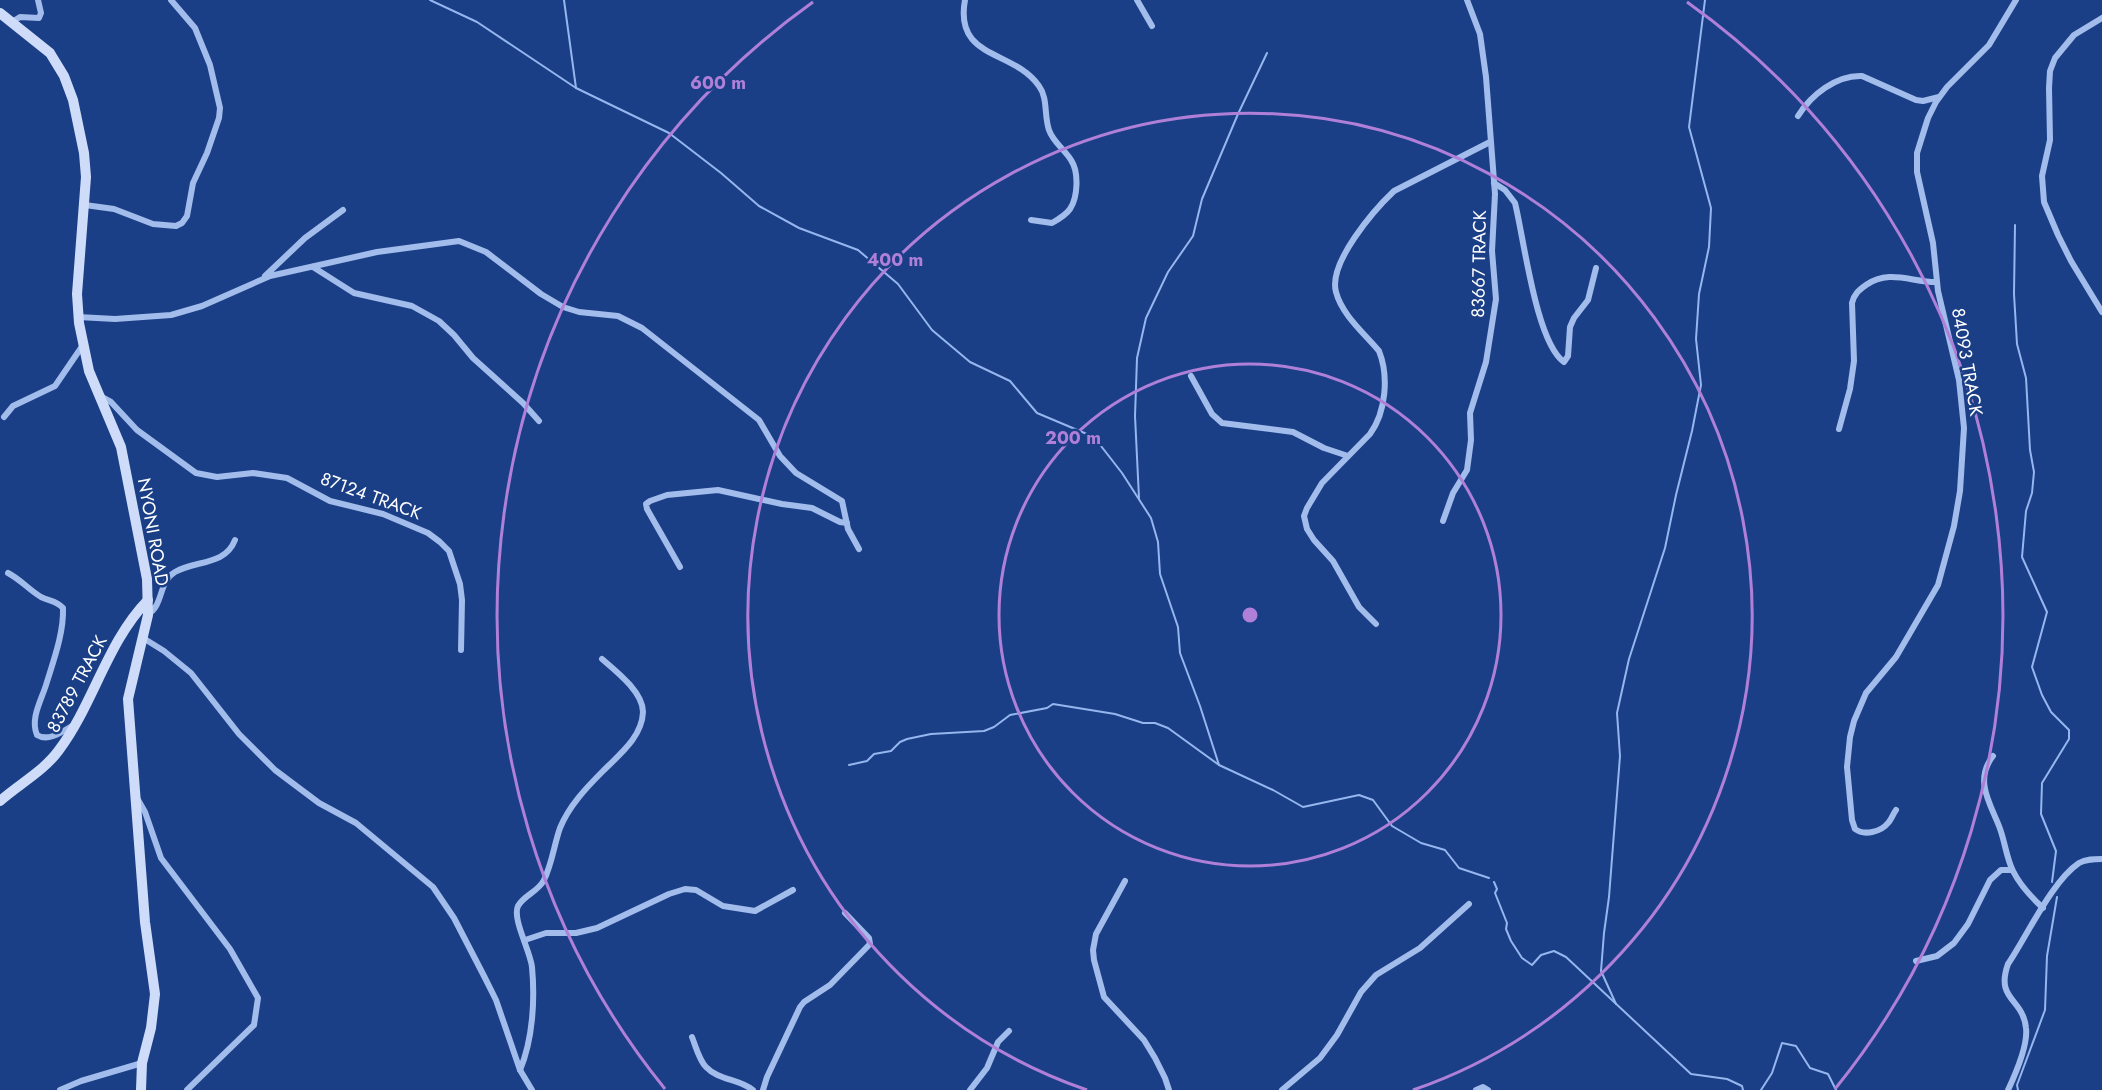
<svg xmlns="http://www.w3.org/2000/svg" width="2102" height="1090" font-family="Jost,sans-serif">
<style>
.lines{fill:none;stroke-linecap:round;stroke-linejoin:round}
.stream{stroke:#95b6ee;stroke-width:2}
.street{stroke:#a2bcec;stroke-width:6}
.secondary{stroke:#cedcf9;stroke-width:10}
.ring{fill:none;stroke:#b080d9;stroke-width:3}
.labels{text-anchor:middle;stroke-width:5;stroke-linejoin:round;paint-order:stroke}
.street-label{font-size:18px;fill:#fff;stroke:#1b3f86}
.centre{fill:#b080d9;stroke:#1b3f86;stroke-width:3}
.ring-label{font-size:18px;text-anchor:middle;font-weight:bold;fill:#b080d9;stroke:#1b3f86;stroke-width:5;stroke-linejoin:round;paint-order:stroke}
</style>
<rect width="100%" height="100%" fill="#1b3f86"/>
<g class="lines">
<g class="stream">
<path d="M430,0L477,22L576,88"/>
<path d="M564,0L576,88L669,133L721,173L759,206L799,228L858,250L898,284L932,330L970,362L1010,381L1037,413L1094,437L1122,473L1151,518L1158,542L1160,574L1178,627L1180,653L1200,706L1219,765"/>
<path d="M2015,225L2014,294L2017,344L2026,378L2030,450L2034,472L2032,493L2026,511L2022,557L2047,612L2032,667L2042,695L2051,712L2069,730V739L2042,783L2041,814L2056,851L2052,882"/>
<path d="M1139,498L1135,416L1137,358L1146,318L1168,272L1193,236L1202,199L1238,114L1267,53"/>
<path d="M849,765L867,761L874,754L891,751L900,742L907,739L931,734L984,731L994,727L1010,715L1047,708L1053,704L1115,714L1143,723H1155L1168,728L1219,765L1273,790L1303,807L1359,795L1373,800L1392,826L1421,843L1445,850L1459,868L1489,878"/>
<path d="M1494,882L1497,889L1495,893L1507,923L1506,929L1511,941L1522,958L1532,965L1541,955L1554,951L1566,957L1691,1074L1727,1079L1742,1086L1743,1090"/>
<path d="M1616,1004L1601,971L1604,933L1609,897L1620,756L1617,713L1629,659L1665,548L1676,495L1692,431L1701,385L1696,339L1699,294L1709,247L1711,208L1689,127L1705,0"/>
<path d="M1761,1090L1772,1073L1782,1043L1796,1046L1810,1068L1828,1074L1836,1090"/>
<path d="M2018,1090L2017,1085L2045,1010L2047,956L2057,897"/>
</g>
<g class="street">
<path d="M965,0C954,60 1013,49 1039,86C1048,98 1044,116 1049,130C1053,142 1065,150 1071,160C1079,172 1078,197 1070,209C1066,215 1059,219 1052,223L1031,220"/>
<path d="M1137,0L1152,26"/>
<path d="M2102,18L2074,35L2055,58L2050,71L2049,88L2050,140L2042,176L2044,202L2058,235L2071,261L2102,312"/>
<path d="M12,22L20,17L39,18L41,13L38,0"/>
<path d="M1798,116C1811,95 1836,75 1862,76L1916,100L1923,101L1939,97"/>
<path d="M1494,183L1505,190L1515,203C1524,239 1536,342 1564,362L1568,356L1570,327L1574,318L1588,300L1596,268"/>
<path d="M85,205L114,209L153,224L176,226L182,223L187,216L193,183L207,153L219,118L220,108L210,65L195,28L171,0"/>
<path d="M313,267L354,293L412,306L439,321L454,335L473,358L523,403L539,421"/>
<path d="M265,276L305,238L343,210"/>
<path d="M78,317L115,319L171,315L202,306L270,276L377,252L459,241L486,252L541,294L563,307L579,312L618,316L642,328L759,420L780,456L796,473L842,501L848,529L859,549"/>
<path d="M1191,376L1212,414L1222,423L1293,432L1324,448L1348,456"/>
<path d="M100,396L111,402L137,430L196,473L217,477L253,473L287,478L330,501L383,514L428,533L440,542L449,551L460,584L462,600L461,650"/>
<path d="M4,417L13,406L55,386L83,345"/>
<path d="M1839,429L1850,389L1854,361L1852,303C1854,294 1859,290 1866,285C1889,269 1911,282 1936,282"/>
<path d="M1443,521L1453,493L1467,470L1471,440L1470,413L1486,362L1496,299L1492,251L1495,194L1486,77L1480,34L1467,0"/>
<path d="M680,567L647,509L646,504L650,501L667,495L718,490L782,504L812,508L840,522L847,523"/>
<path d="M8,573C20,579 29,590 41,597C49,601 57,601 63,608C64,633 53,662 46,685C41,701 30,719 37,735C48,742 62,732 72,726"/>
<path d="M148,614C164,605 158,582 175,572C195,560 225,566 235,540"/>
<path d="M1376,624L1359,607L1333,561L1314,540L1307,529L1304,516L1307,508L1322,483L1370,434C1386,412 1389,376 1379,351C1364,333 1342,315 1336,292C1328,263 1374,210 1394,191L1490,142"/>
<path d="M143,638L164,651L191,673L239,734L275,770L319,803L356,823L433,887L454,918L484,976L496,1000L520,1070L532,1090"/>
<path d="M1993,756C1974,780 1990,803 1999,826C2005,841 2006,857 2013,871C2020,885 2031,897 2043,908"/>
<path d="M137,798L145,812L161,858L230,949L258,998L254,1025L187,1090"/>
<path d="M1896,810C1893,814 1891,820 1888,823C1881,832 1864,836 1855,829L1852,820L1847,767L1850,737L1854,721L1866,693L1896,657L1938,585L1954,526L1960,491L1964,428L1959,380L1938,291L1933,243L1917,172V153L1928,118L1936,102L1947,87L1989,45L2016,0"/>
<path d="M1125,881L1096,934L1093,950L1094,960L1104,997L1144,1040L1155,1058L1165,1078L1169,1090"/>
<path d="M525,940L546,933H576L597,928L669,894L685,889L696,890L723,906L755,911L793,890"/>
<path d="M1916,961L1937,956L1954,943L1968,924L1990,880L2001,870H2012"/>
<path d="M692,1037C696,1047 699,1060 706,1067C718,1080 739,1079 753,1090"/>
<path d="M520,1070C533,1039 535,999 532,967C530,950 512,919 518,906C524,895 538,892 544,880C552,864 554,845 560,828C569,806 586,788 603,771C620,754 642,737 643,712C643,692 616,671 602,659"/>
<path d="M60,1090L81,1081L142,1063"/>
<path d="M763,1090L767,1077L800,1007L804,1002L830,985L870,944L869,938L845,913"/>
<path d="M970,1090L987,1068L998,1042L1009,1031"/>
<path d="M1282,1090L1320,1058L1337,1035L1361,992L1376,975L1420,948L1469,904"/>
<path d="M1476,1090L1483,1087L1488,1090"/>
<path d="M2008,1090C2015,1075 2028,1044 2026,1028C2023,998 1995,1000 2008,964C2027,936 2052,881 2079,863C2086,859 2094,859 2102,859"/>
</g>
<g class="secondary">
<path d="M0,13L50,53L64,76L73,100L84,153L86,177L77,294L79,323L89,371L121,447L147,579L148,615L128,699L145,922L155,994L151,1028L142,1063L141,1090"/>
<path d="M0,801C19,784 44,771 59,750C94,703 107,642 148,600"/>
</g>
</g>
<g class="ring">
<circle cx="1250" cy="615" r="251"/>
<path d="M1087 1090A502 502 0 1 1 1413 1090"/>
<path d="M665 1089A753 753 0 0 1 813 2M1687 2A753 753 0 0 1 1835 1089"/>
</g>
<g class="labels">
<g class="street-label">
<text transform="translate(1479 264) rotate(-89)" y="6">83667 TRACK</text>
<text transform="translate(1967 362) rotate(80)" y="6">84093 TRACK</text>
<text transform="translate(371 496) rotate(20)" y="6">87124 TRACK</text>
<text transform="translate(153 532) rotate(80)" y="6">NYONI ROAD</text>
<text transform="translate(77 684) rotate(-62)" y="6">83789 TRACK</text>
</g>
</g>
<circle cx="1250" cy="615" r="9" class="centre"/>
<g class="ring-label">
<text x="718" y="89">600 m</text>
<text x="895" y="266">400 m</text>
<text x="1073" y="444">200 m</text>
</g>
</svg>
